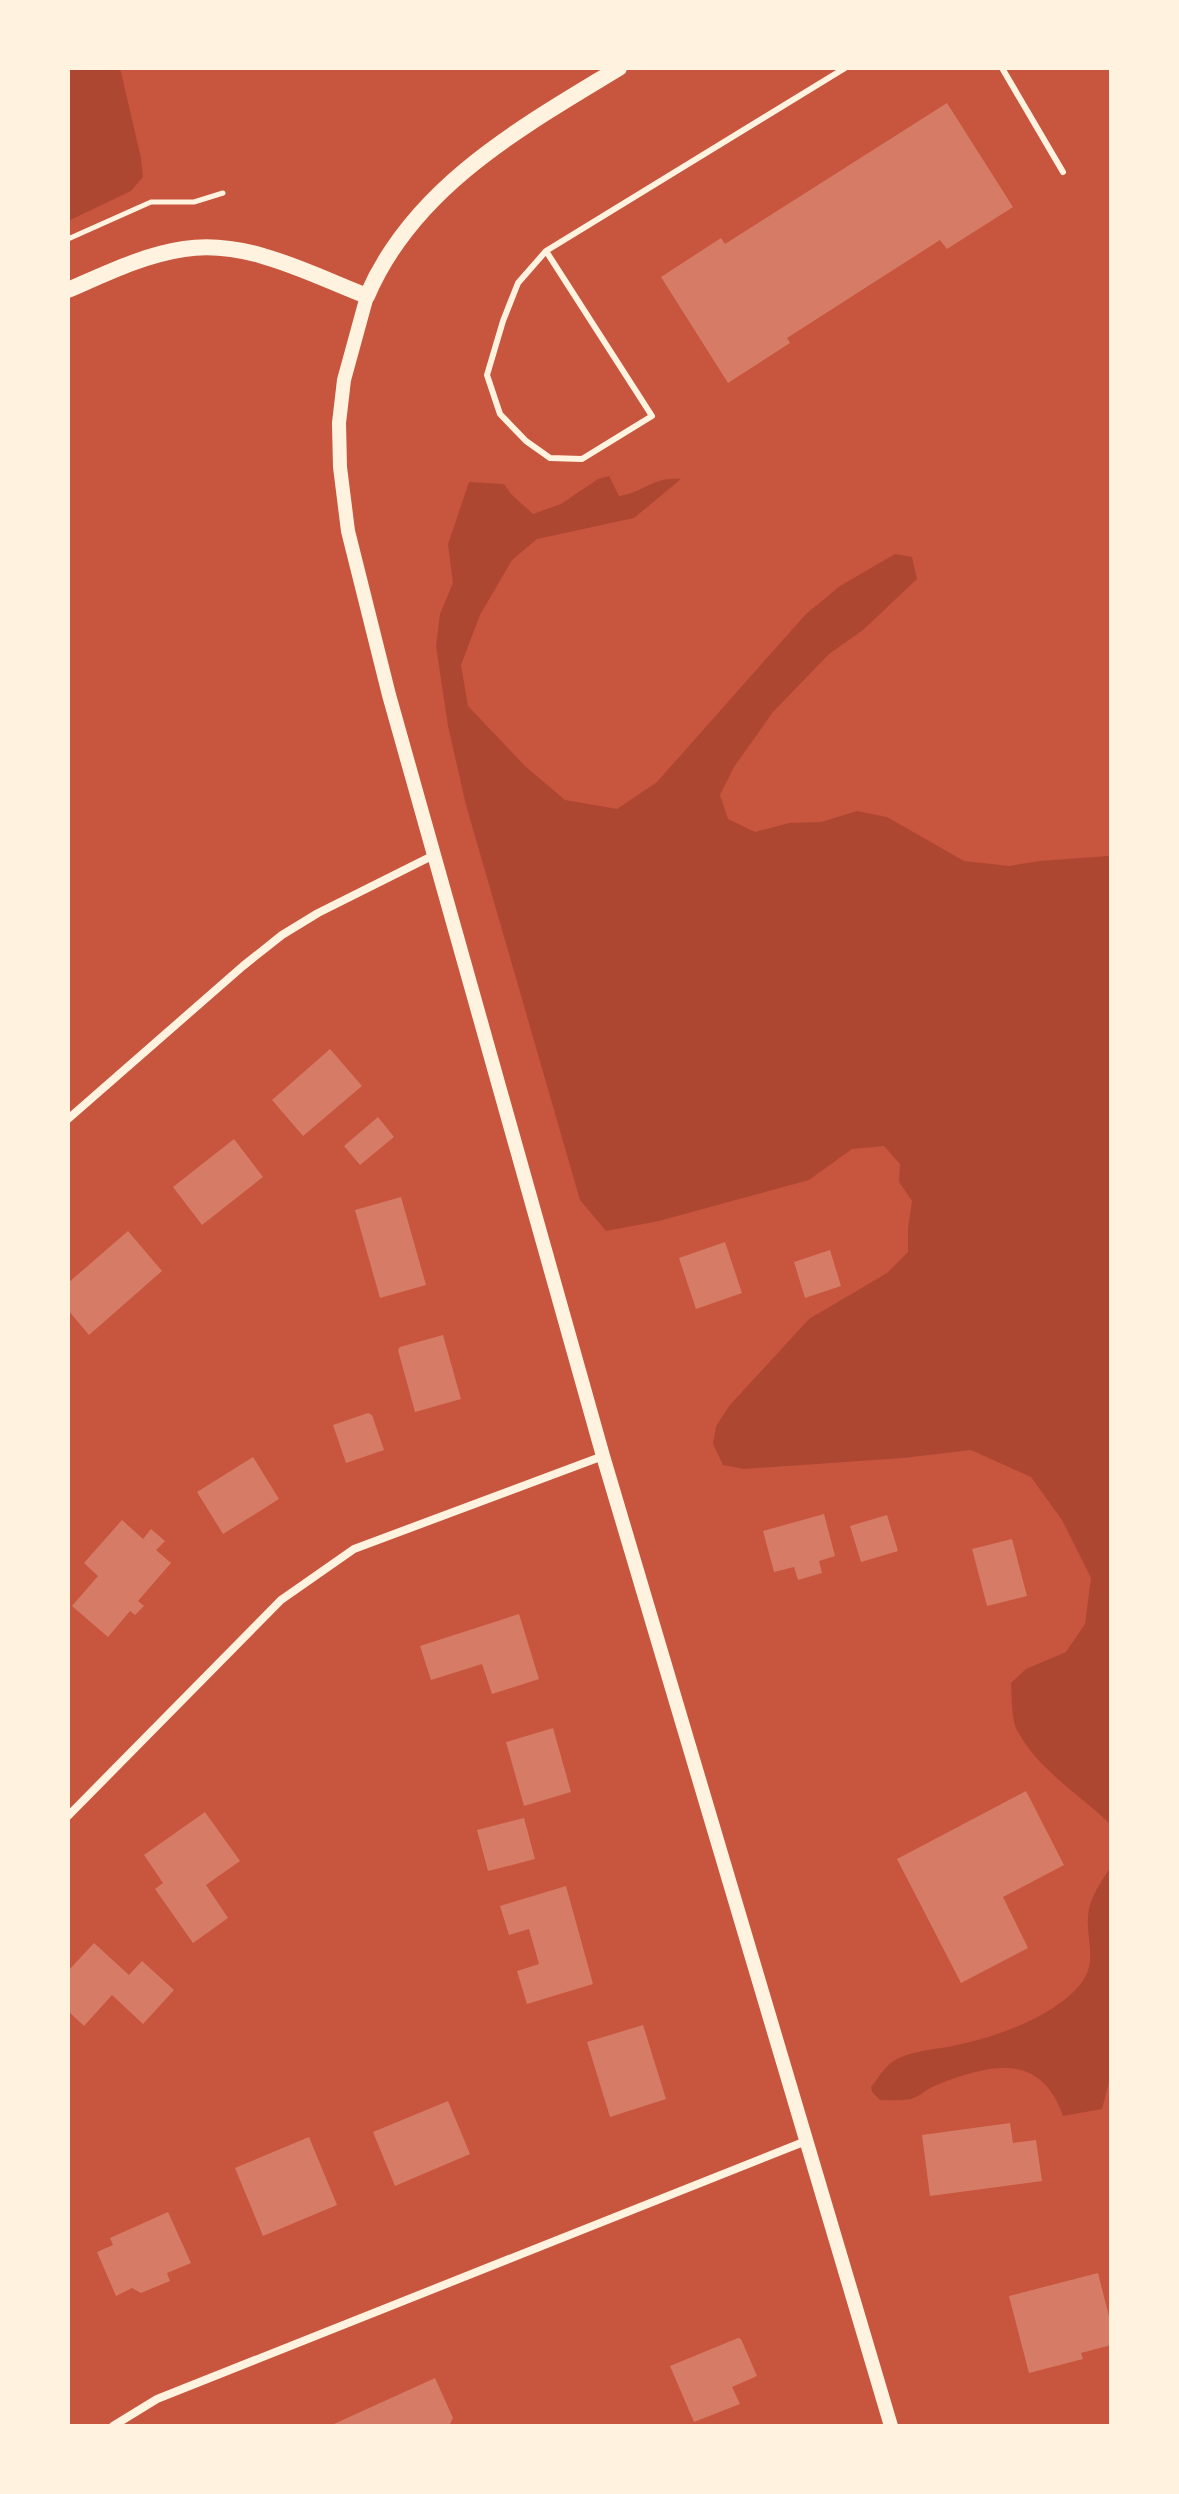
<svg xmlns="http://www.w3.org/2000/svg" width="1179" height="2494" font-family="'Roboto Condensed',sans-serif">
<style>
.green{fill:#ae4732}
.building{fill:#d67c66}
.lines{fill:none;stroke-linecap:round;stroke-linejoin:round}
.path{stroke:#fff3e0;stroke-width:5}
.service{stroke:#fff3e0;stroke-width:6}
.minor{stroke:#fff3e0;stroke-width:8}
.tertiary{stroke:#fff3e0;stroke-width:14}
.secondary{stroke:#fff3e0;stroke-width:16}
</style>
<rect width="100%" height="100%" fill="#c8553d"/>
<g class="green">
<path d="M68,68H120L141,158L143,177L131,191L68,221Z"/>
<path d="M609,476L619,496C645,492 653,476 681,479L634,518L537,539L512,560L480,615L461,665L468,706L525,766L565,800L617,809L657,782L806,614L840,586L895,554L912,557L917,579L863,630L829,654L773,712L734,767L720,795L728,819L755,832L789,823L821,822L857,811L887,817L964,861L1009,866L1040,861L1108,856L1111,854V1825C1080,1794 1040,1772 1018,1732C1011,1720 1012,1697 1011,1683L1026,1669L1066,1652L1085,1624L1091,1578L1062,1520L1031,1477L971,1450L903,1458L744,1469L723,1465L713,1444L716,1426L730,1405L809,1319L887,1273L908,1252V1228L912,1201L899,1182L900,1164L884,1146L852,1149L809,1180L659,1221L606,1231L580,1200L466,805L448,726L436,646L440,614L453,583L448,544L469,482L504,484L511,494L533,514L561,504L598,479Z"/>
<path d="M1111,1867V2074L1102,2109L1063,2116C1041,2052 991,2064 939,2084C929,2087 921,2096 911,2099C901,2101 890,2100 880,2100L872,2092L871,2087C878,2078 886,2065 895,2060C913,2051 929,2050 948,2047C992,2038 1049,2020 1079,1986C1099,1962 1086,1942 1088,1916C1089,1899 1101,1881 1111,1867Z"/>
</g>
<g class="building">
<path d="M947,103L1013,207L947,249L940,240L787,338L790,343L728,383L661,277L721,238L725,244Z"/>
<path d="M330,1049L362,1086L303,1136L272,1100Z"/>
<path d="M378,1117L394,1137L360,1165L344,1146Z"/>
<path d="M234,1139L263,1177L202,1225L173,1187Z"/>
<path d="M401,1197L426,1285L380,1298L355,1210Z"/>
<path d="M128,1231L162,1271L89,1335L68,1310V1283Z"/>
<path d="M725,1242L742,1293L696,1309L679,1258Z"/>
<path d="M830,1250L841,1286L805,1298L794,1262Z"/>
<path d="M443,1335L461,1399L415,1412L398,1350L400,1347Z"/>
<path d="M368,1413L372,1415L384,1450L346,1463L333,1425Z"/>
<path d="M253,1457L279,1499L223,1534L197,1492Z"/>
<path d="M824,1514L835,1556L819,1561L822,1573L798,1580L794,1567L774,1572L763,1531Z"/>
<path d="M887,1515L898,1551L861,1562L850,1526Z"/>
<path d="M122,1520L143,1539L151,1529L165,1541L156,1550L171,1563L138,1601L144,1606L135,1615L130,1611L108,1637L72,1606L98,1576L84,1563Z"/>
<path d="M1012,1539L1027,1596L987,1606L972,1549Z"/>
<path d="M519,1614L539,1679L492,1694L482,1664L431,1680L420,1646Z"/>
<path d="M553,1728L571,1792L524,1806L506,1742Z"/>
<path d="M1026,1791L1064,1865L1003,1897L1028,1948L961,1983L897,1859Z"/>
<path d="M205,1812L240,1861L206,1885L228,1918L193,1943L155,1889L163,1883L144,1855Z"/>
<path d="M524,1818L535,1859L488,1871L477,1830Z"/>
<path d="M566,1886L593,1984L527,2004L517,1971L539,1964L529,1929L509,1935L500,1906Z"/>
<path d="M94,1943L129,1975L142,1961L174,1990L143,2024L112,1995L84,2026L68,2011V1971Z"/>
<path d="M643,2025L666,2099L610,2117L587,2042Z"/>
<path d="M448,2101L470,2154L395,2186L373,2132Z"/>
<path d="M1010,2123L1013,2143L1036,2140L1042,2181L930,2196L922,2135Z"/>
<path d="M309,2137L337,2205L263,2236L235,2168Z"/>
<path d="M168,2212L191,2263L167,2273L170,2281L141,2293L132,2288L116,2296L97,2252L113,2245L110,2238Z"/>
<path d="M1098,2273L1111,2324V2345L1081,2353L1083,2359L1029,2373L1009,2296Z"/>
<path d="M738,2338L741,2339L757,2376L732,2387L740,2404L694,2422L670,2366Z"/>
<path d="M435,2378L453,2418L450,2424L445,2426H335L334,2424Z"/>
</g>
<g class="lines">
<path class="path" d="M68,239L151,202H194L223,193"/>
<g class="service">
<path d="M1002,68L1063,172"/>
<path d="M546,251L652,416L582,459L550,458L526,441L500,414L487,375L503,321L518,283L546,251L845,68"/>
</g>
<g class="minor">
<path d="M68,1119L243,966L282,935L318,913L434,855"/>
<path d="M68,1816L281,1600L354,1549L603,1456"/>
<path d="M113,2426L157,2399L806,2141"/>
</g>
<path class="tertiary" d="M367,296L344,380L339,423L340,467L348,531L389,695L603,1456L891,2426"/>
<path class="secondary" d="M68,290C105,274 143,255 184,249C247,239 310,274 367,296C414,186 522,127 619,68"/>
</g>
<rect width="1179" height="2494" fill="none" stroke="#fff3e0" stroke-width="140"/>
</svg>
